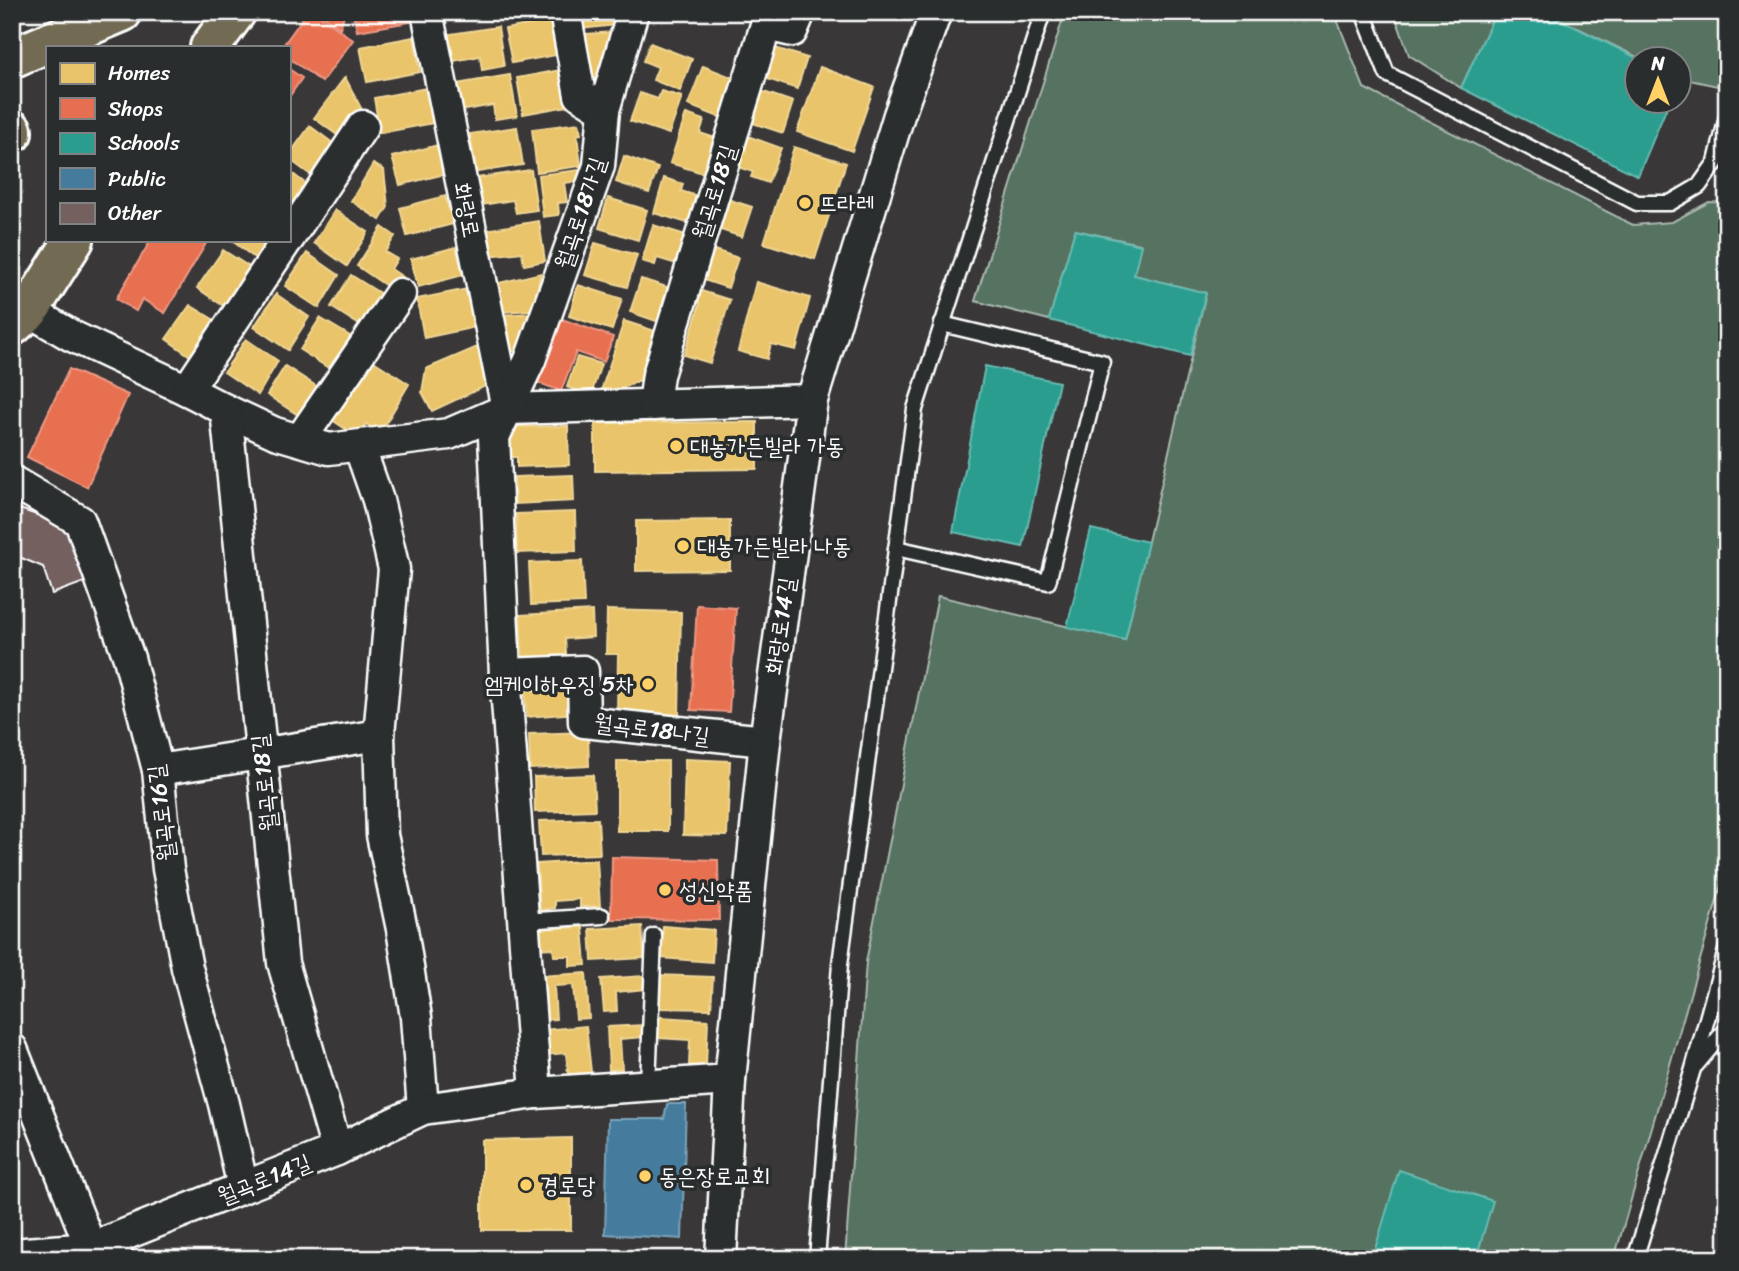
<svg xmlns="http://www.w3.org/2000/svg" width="1739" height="1271" font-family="Sriracha,'Poor Story',sans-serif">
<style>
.green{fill:#567261;stroke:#aab8b0;stroke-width:2}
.homes{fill:#e9c46a;stroke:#f0d697;stroke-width:2}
.shops{fill:#e76f51;stroke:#ee9a85;stroke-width:2}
.schools{fill:#2a9d8f;stroke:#6abab1;stroke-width:2}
.public{fill:#457b9d;stroke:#7da3ba;stroke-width:2}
.building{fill:#73605f;stroke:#fff;stroke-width:2}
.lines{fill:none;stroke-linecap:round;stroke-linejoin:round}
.service-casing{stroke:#fff;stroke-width:19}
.minor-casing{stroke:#fff;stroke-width:35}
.primary-casing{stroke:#fff;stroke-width:44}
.service{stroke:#2a2d2e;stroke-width:14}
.minor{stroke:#2a2d2e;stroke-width:30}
.primary{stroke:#736b52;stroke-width:38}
.poi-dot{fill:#ffd166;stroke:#2a2d2e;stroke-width:2.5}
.labels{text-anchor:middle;stroke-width:7;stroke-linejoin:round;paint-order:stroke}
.street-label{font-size:23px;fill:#fff;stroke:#2a2d2e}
.poi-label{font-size:23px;fill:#fff;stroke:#2a2d2e;text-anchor:start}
</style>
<rect width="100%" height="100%" fill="#393738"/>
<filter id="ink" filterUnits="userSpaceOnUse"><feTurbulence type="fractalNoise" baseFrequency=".0143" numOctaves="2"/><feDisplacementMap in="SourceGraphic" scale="14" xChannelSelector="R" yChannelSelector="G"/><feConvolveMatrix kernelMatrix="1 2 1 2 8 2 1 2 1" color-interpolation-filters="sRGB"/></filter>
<g filter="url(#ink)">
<g class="green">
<path d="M1065,12H1334L1364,88L1633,225L1672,222L1709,202L1727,203V866L1614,1259H845L866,962L938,596L1125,640L1206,293L1134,275L1140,244L1075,230L1049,320L975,301Z"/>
<path d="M1394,12H1496L1461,88L1409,55Z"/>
<path d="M1545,12H1727V88L1680,78V60L1641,59Z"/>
</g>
<g class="homes">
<path d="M580,12H615L616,25L581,29Z"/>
<path d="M550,21L556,55L512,63L505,29Z"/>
<path d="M498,27L504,66L482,70L480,56L448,62L443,35Z"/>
<path d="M614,32L604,79L591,80L586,34Z"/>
<path d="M414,37L420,72L367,82L360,47Z"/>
<path d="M650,43L692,59L680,91L653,80L658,67L643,61Z"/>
<path d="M769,46L807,58L797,89L759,76Z"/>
<path d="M703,66L739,80L724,119L688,105Z"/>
<path d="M820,67L874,87L852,151L797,132Z"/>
<path d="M561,70L568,106L523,114L517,78Z"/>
<path d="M510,75L517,116L495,119L493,105L460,111L456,84Z"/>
<path d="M345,77L364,114L344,140L314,118Z"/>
<path d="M427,88L434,123L380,133L374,98Z"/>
<path d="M755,89L793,102L783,133L744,120Z"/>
<path d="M661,91L682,97L669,134L630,121L640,93L658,99Z"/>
<path d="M686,114L704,120L700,133L718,139L706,174L670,163Z"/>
<path d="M579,123L581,134L577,135L581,166L537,172L532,129Z"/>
<path d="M310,126L338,147L315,178L289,159V155Z"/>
<path d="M517,127L523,165L477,172L470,134Z"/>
<path d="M742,134L781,148L768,183L751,177L753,172L732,165Z"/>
<path d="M438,145L445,174L400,185L392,157Z"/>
<path d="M794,147L846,163L815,259L764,243Z"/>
<path d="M624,156L658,168L649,193L616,182Z"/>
<path d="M373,164L384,170L388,207L380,220L351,201Z"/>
<path d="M531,170L537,210L516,213L513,200L481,205L476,178Z"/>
<path d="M579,170L581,181L564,183L567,202L558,203L559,215L543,217L538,175Z"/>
<path d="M289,171L310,187L289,215Z"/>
<path d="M664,178L683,184L681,191L700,197L691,224L654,213Z"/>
<path d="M445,196L453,224L407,236L400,208Z"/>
<path d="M608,198L647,210L638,240L599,228Z"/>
<path d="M724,198L752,207L742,237L715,228Z"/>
<path d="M335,210L368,232L347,266L314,243Z"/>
<path d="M539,221L545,261L524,265L522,252L489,256L485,230Z"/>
<path d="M653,225L689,236L680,265L657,258L655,265L642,261Z"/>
<path d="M382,227L395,236L385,252L397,259L391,269L403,277L394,291L357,266Z"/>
<path d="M231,240H270L256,259Z"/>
<path d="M595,243L637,255L627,287L585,275Z"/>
<path d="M456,247L463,275L418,287L411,259Z"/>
<path d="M711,249L738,258L728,288L701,279Z"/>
<path d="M223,250L251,268L225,307L197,288Z"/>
<path d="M307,253L339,275L319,308L285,286Z"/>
<path d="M541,273L532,310L501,312L495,284Z"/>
<path d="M351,275L386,297L366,329L331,307Z"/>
<path d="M641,279L673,289L662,323L630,312Z"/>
<path d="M756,282L810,298L796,350L771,344L767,359L738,351Z"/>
<path d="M578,285L622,299L612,330L569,316Z"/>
<path d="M473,288L476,327L424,338L417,299Z"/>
<path d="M695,289L730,300L710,363L684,355L700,303L692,301Z"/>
<path d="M276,294L309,317L288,350L254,327Z"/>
<path d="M190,305L216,321L193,358L166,339Z"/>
<path d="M531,313L519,350L508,352L500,315Z"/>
<path d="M320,318L355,339L335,372L300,350Z"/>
<path d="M624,321L661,333L647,377L618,390L601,391Z"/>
<path d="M246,339L278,361L258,395L224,372Z"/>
<path d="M482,345L494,382L432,411L422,392L426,369Z"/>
<path d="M577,357L601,364L591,395L567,387Z"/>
<path d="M369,358L409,384L380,433L366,424L358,437L329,418Z"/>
<path d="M285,366L324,391L306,420L267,395Z"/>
<path d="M757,422V469L595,471V423Z"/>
<path d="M568,426L569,465L517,467V457H507L506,427Z"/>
<path d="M573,475L574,501L515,504L514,477Z"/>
<path d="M575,512L576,551L517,553L516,514Z"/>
<path d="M730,520V570L636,571V521Z"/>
<path d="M582,561L584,603L531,605L529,563Z"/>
<path d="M607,610L681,612L679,716L617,714L618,654H606Z"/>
<path d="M592,611L593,637L565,639L567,665L523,667L520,615Z"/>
<path d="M573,678L576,713L527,717L524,682Z"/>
<path d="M588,732L589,766L530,769L529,734Z"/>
<path d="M685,759L730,761L727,836L683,835Z"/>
<rect x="617" y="761" width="51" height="70"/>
<path d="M593,775L595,810L535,812L534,777Z"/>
<path d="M598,819L600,854L541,856L539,821Z"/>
<path d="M597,860L600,906L580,907V899L555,901V908L540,910L537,864Z"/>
<path d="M642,926L644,958L592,961L590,929Z"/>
<path d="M663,926L714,930L712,962L661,958Z"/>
<path d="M583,927L586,965L570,966V956H554L553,948L537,949L536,929Z"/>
<path d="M586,973L589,1018L576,1019L573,985L554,986L556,1019L543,1020L540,976Z"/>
<path d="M656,975L713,977L711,1009L655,1008Z"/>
<path d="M644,976L645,989L616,992L617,1011L604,1012L601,979Z"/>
<path d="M660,1017L708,1020L706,1066L689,1065L690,1040L658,1038Z"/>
<path d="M644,1025V1037L620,1039L622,1069L609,1070L607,1027Z"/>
<path d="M586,1026L592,1081L569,1083L566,1053L545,1055L543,1030Z"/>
<path d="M571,1138V1230H482V1140Z"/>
<path d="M434,1258L579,1259H434Z"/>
</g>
<g class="shops">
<path d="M307,12H315L353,40L322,82L289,58V47H282Z"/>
<path d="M319,12H345L340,28Z"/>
<path d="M353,12H408L410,22L357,31Z"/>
<path d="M289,69L302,78L289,97Z"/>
<path d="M151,240H208L165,313L142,299L136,311L116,299Z"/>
<path d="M559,318L613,337L604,362L576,352L561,391L536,382Z"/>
<path d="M69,369L128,395L87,487L27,457Z"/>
<path d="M697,605L736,608L729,712L691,710Z"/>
<path d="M612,857L718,860L719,920L611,919Z"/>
</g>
<g class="schools">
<path d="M1496,12H1545L1641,60H1638V102H1669L1638,176L1461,88Z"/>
<path d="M1075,230L1141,245L1134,275L1206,293L1190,356L1049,320Z"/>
<path d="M985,366L1059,382L1023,547L953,532Z"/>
<path d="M1091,529L1148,542L1125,640L1067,627Z"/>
<path d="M1399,1170L1493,1201L1476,1259H1372Z"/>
</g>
<path class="public" d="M667,1104H686L682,1239L605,1234L608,1119H664Z"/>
<path class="building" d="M14,507L71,527L90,580L52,594L43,567L12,554Z"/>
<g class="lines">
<defs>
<g id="service">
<path d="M1363,12L1387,74L1637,203H1670L1699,186L1716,162L1727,117"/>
<path d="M896,548L1048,582L1102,362L942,324"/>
<path d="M523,921L602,916"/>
<path d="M1696,1065L1727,1028"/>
<path d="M648,1085L654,936"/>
<path d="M121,1234L125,1259"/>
<path d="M817,1259L840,964L915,409L1043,12"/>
<path d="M1635,1259L1693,1069L1727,947"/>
</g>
<g id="minor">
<path d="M427,12L507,409"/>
<path d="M565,12L580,95L604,110"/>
<path d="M289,238L363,126"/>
<path d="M29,311L72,336L187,390L226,410L275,433L329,449L449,434L507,409L812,400"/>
<path d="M187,390L287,240"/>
<path d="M654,405L658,375L766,25L792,31L800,12"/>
<path d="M226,410L283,963L337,1150"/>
<path d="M300,440L400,294"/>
<path d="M359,446L378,500L394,569L379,735L382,835L402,929L416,1017L423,1109"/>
<path d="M12,481L80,521L129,658L158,770L168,869L187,968L224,1104L243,1187"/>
<path d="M505,674L583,671L584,722L765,741"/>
<path d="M158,770L379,735"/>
<path d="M12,1049L91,1248"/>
<path d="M536,1093L505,674L494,437L530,360L599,166L604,110L633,12"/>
<path d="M12,1254L91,1248L337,1150L423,1109L536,1093L730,1080"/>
<path d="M721,1259L730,1080L765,741L812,400L899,115L936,12"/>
</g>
<g id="primary">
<path d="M210,47L236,12"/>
<path d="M12,58L122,12"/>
<path d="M12,130V133"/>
<path d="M12,326L29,311L74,240"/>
</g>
</defs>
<use href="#service" class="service-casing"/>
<use href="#minor" class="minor-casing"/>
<use href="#primary" class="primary-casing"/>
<use href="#service" class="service"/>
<use href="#minor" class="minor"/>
<use href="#primary" class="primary"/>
</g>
</g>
<g class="poi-dot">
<circle cx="805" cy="203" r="7"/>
<circle cx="676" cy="446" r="7"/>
<circle cx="683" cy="546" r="7"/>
<circle cx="648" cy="684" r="7"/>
<circle cx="665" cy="890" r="7"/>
<circle cx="645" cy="1176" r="7"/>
<circle cx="526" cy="1185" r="7"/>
</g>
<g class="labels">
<g class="street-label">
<text transform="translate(714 192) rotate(-73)" y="8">월곡로18길</text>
<text transform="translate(467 210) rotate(79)" y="8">화랑로</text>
<text transform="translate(580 213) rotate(-72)" y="8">월곡로18가길</text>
<text transform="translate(780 626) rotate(-82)" y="8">화랑로14길</text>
<text transform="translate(652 729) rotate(7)" y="8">월곡로18나길</text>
<text transform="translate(264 783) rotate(-96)" y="8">월곡로18길</text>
<text transform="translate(161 813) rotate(-97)" y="8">월곡로16길</text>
<text transform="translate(264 1179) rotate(-22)" y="8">월곡로14길</text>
</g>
<g class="poi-label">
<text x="819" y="211">뜨라레</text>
<text x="690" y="454">대농가든빌라 가동</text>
<text x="697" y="554">대농가든빌라 나동</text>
<text x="634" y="692" text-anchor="end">엠케이하우징 5차</text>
<text x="679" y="898">성신약품</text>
<text x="659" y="1184">동은장로교회</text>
<text x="540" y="1193">경로당</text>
</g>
</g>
<rect width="1739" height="1271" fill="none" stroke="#2a2d2e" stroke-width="42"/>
<rect x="21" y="21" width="1697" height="1229" fill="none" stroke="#fff" stroke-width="2.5" filter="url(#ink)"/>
<rect x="46" y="46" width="245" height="196" fill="#2a2d2e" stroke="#7f8182" stroke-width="2"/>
<rect x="60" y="63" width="35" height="21" fill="#e9c46a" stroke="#7f8182" stroke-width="2"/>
<text x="108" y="80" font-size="21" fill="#ffffff">Homes</text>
<rect x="60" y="98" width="35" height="21" fill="#e76f51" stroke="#7f8182" stroke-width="2"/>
<text x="108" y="116" font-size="21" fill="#ffffff">Shops</text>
<rect x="60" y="133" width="35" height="21" fill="#2a9d8f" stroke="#7f8182" stroke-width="2"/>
<text x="108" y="150" font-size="21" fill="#ffffff">Schools</text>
<rect x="60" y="168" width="35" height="21" fill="#457b9d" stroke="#7f8182" stroke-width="2"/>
<text x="108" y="186" font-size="21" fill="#ffffff">Public</text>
<rect x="60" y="203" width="35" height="21" fill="#73605f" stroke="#7f8182" stroke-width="2"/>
<text x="108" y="220" font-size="21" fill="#ffffff">Other</text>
<g transform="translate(1658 80)"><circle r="33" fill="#2a2d2e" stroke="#7f8182" stroke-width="2"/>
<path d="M0-5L12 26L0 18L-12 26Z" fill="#ffd166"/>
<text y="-10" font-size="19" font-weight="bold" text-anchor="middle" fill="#ffffff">N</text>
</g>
</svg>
